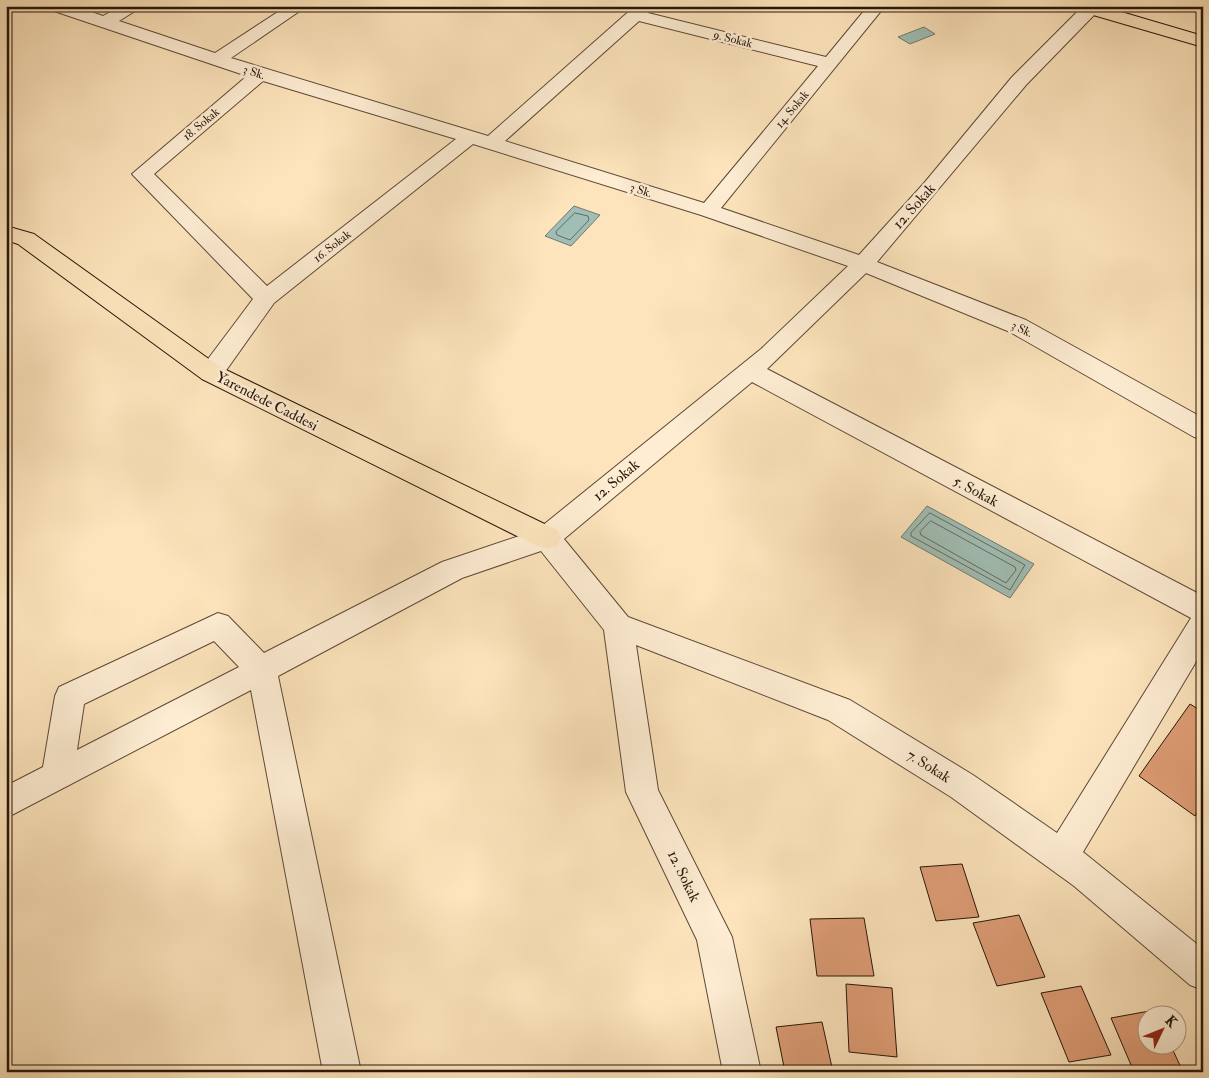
<svg xmlns="http://www.w3.org/2000/svg" width="1209" height="1078" font-family="'IM FELL Double Pica',serif">
<style>
.water{fill:#a0beb5;stroke:#6f7a70}
.lines{fill:none;stroke-linecap:round;stroke-linejoin:round}
.shore{stroke:#636a5f;stroke-width:1}
.building{fill:#de9d76;stroke:#261509}
.minor-casing{stroke:#5c4936;stroke-width:2}
.major-casing{stroke:#261509;stroke-width:2}
.minor{fill:#feedd3;fill-rule:evenodd}
.major{fill:#fde4bc;fill-rule:evenodd}
.labels{text-anchor:middle;stroke-width:5;stroke-linejoin:round;paint-order:stroke}
.far-street-label{font-size:12px;fill:#261509;stroke:#feedd3}
.street-label{font-size:15px;fill:#261509;stroke:#feedd3}
</style>
<rect width="100%" height="100%" fill="#fde4bc"/>
<filter id="stains"><feTurbulence type="fractalNoise" baseFrequency=".004" numOctaves="4"/><feColorMatrix values="0 0 0 0 .2 0 0 0 0 .09 0 0 0 0 .02 0 0 0 .5 -.17"/></filter>
<radialGradient id="worn" r=".72"><stop offset=".6" stop-color="#630" stop-opacity="0"/><stop offset="1" stop-color="#630" stop-opacity=".3"/></radialGradient>
<g class="water">
<path d="M924,27L935,34L910,44L898,37Z"/>
<path d="M574,206L600,215L571,246L545,236Z"/>
<path d="M927,506L1034,564L1010,598L901,537Z"/>
</g>
<g class="lines">
<g class="shore">
<path d="M575,213L588,216L589,220L570,240L557,235L556,232Z"/>
<path d="M930,513L1025,565L1010,590L911,536V533Z"/>
<path d="M931,521L1015,567L1016,570L1006,583L921,535L920,532Z"/>
</g>
</g>
<g class="building">
<path d="M1190,704L1203,712V805L1195,816L1139,776Z"/>
<path d="M962,864L979,917L936,921L920,867Z"/>
<path d="M1019,915L1045,977L997,986L973,923Z"/>
<path d="M864,918L874,976H817L810,919Z"/>
<path d="M846,984L892,988L897,1057L849,1052Z"/>
<path d="M1081,986L1111,1055L1069,1062L1041,993Z"/>
<path d="M1155,1010L1157,1016H1146V1046H1171L1183,1072H1134L1111,1018Z"/>
<path d="M822,1022L833,1072H785L776,1027Z"/>
</g>
<g class="lines">
<defs>
<path id="minor" d="M49,6H75L103,16L121,6H143L119,21L215,53L287,6H307L231,58L488,136L635,6H653L648,13L826,57L868,6H885L721,208L859,255L925,182L1012,77L1083,6H1098L1097,12L1026,85L877,262L1026,320L1203,418V439L1194,437L1010,332L866,273L767,369L1203,596V650L1083,852L1203,949V990L1190,985L1074,886L951,797L828,720L636,645L658,790L732,937L761,1072H723L697,940L626,792L604,630L541,551L462,578L278,676L361,1072H323L251,690L6,818V786L43,767L55,696L59,687L218,613L228,616L264,653L442,562L537,530L761,349L848,266L701,215L473,144L274,303L220,379L211,381L202,379L199,373L202,367L253,299L132,174L247,76L51,10ZM639,21L818,66L704,203L505,141ZM263,81L456,139L267,286L154,174ZM752,382L1191,618L1057,833L973,775L850,700L628,617L564,539ZM214,641L239,667L77,750L84,704Z"/>
<g id="major">
<path d="M1074,6H1101L1203,36V47L1076,10Z"/>
<path d="M6,226L34,234L220,367L557,530L561,538L557,546L547,549L537,546L202,379L18,244L6,240Z"/>
</g>
</defs>
<use href="#minor" class="minor-casing"/>
<use href="#major" class="major-casing"/>
<use href="#minor" class="minor"/>
<use href="#major" class="major"/>
</g>
<g class="labels">
<g class="far-street-label">
<text transform="translate(733 39) rotate(14)" y="4">9. Sokak</text>
<text transform="translate(254 72) rotate(18)" y="4">3 Sk.</text>
<text transform="translate(792 109) rotate(-50)" y="4">14. Sokak</text>
<text transform="translate(201 124) rotate(-40)" y="4">18. Sokak</text>
<text transform="translate(641 190) rotate(18)" y="4">3 Sk.</text>
<text transform="translate(332 246) rotate(-38)" y="4">16. Sokak</text>
<text transform="translate(1022 329) rotate(26)" y="4">3 Sk.</text>
</g>
<g class="street-label">
<text transform="translate(914 206) rotate(-48)" y="5">12. Sokak</text>
<text transform="translate(267 401) rotate(27)" y="5">Yarendede Caddesi</text>
<text transform="translate(616 480) rotate(-40)" y="5">12. Sokak</text>
<text transform="translate(976 491) rotate(28)" y="5">5. Sokak</text>
<text transform="translate(929 766) rotate(32)" y="5">7. Sokak</text>
<text transform="translate(684 876) rotate(64)" y="5">12. Sokak</text>
</g>
</g>
<rect width="1209" height="1078" fill="none" stroke="#fde4bc" stroke-width="25"/>
<rect x="8" y="8" width="1194" height="1063" fill="none" stroke="#261509" stroke-width="2.5"/>
<rect x="12" y="12" width="1184" height="1053" fill="none" stroke="#261509"/>
<g transform="translate(1162 1030) rotate(47)"><circle r="24" fill="#feedd3" stroke="#a89782"/>
<path d="M0-4L9 19L0 12L-9 19Z" fill="#8f2418"/>
<text y="-8" font-size="14" font-weight="bold" text-anchor="middle" fill="#261509">K</text>
</g>
<rect width="100%" height="100%" filter="url(#stains)"/>
<rect width="100%" height="100%" fill="url(#worn)"/>
</svg>
